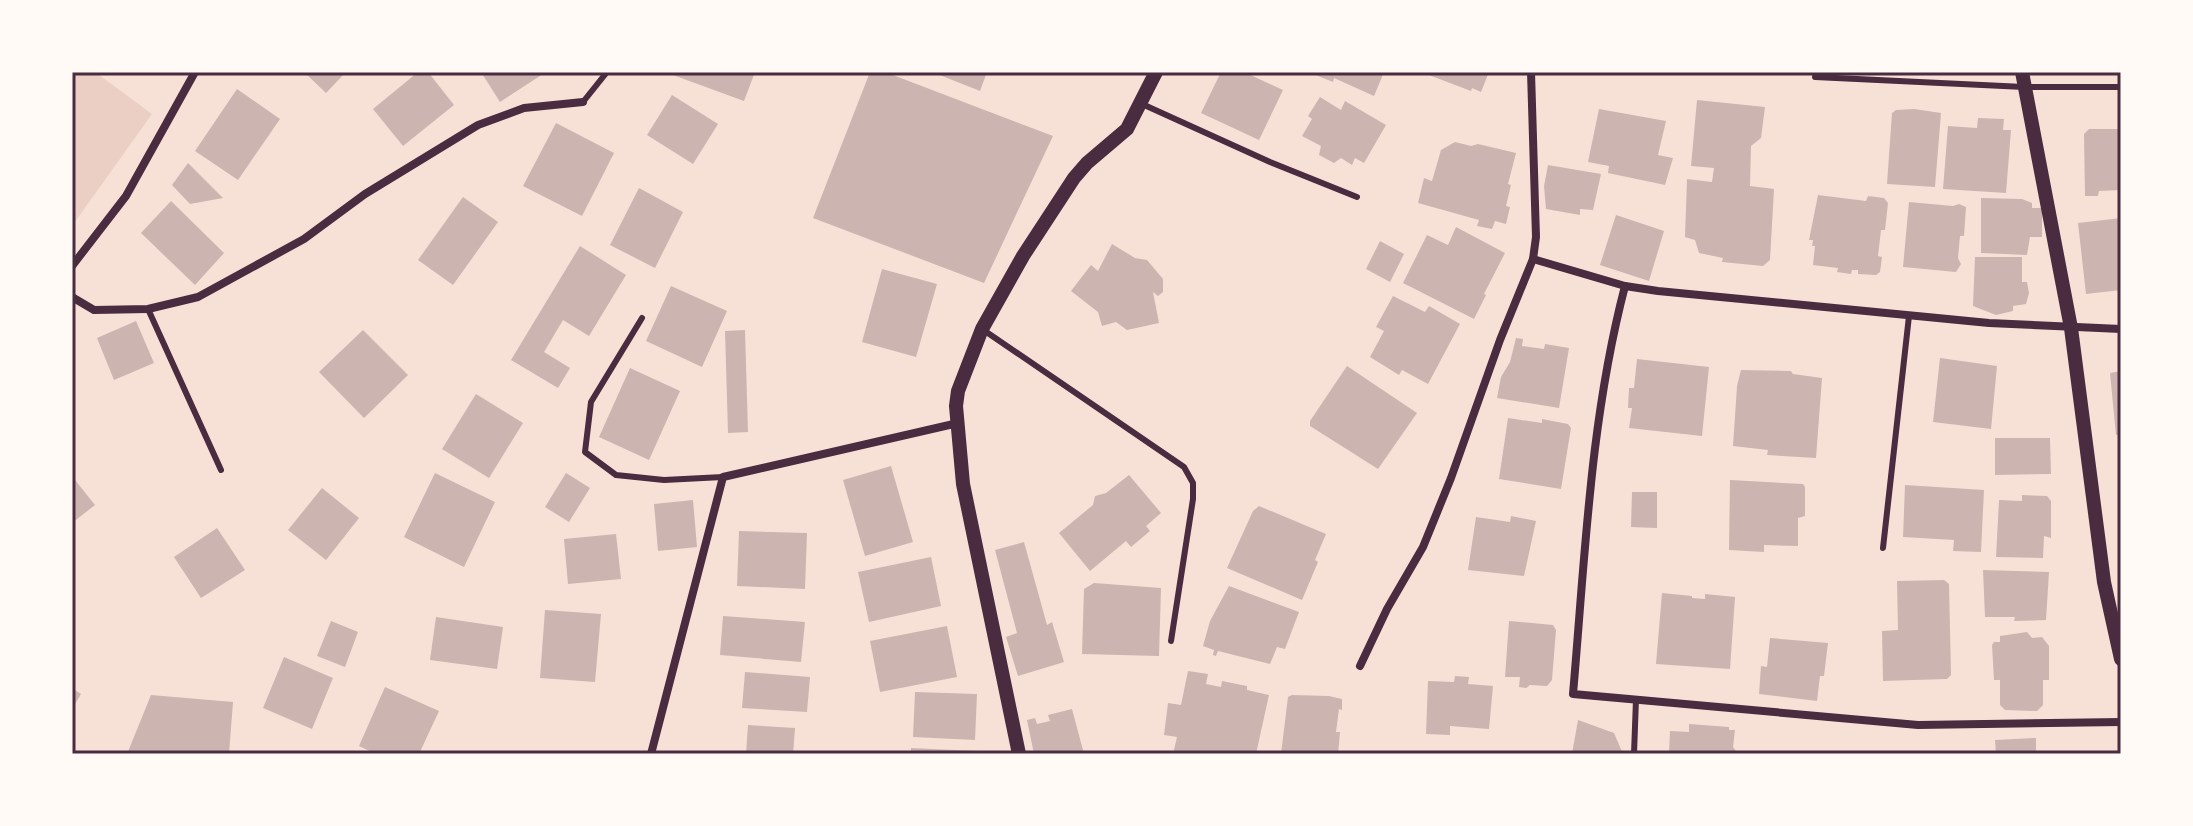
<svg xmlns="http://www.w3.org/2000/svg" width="2193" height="826" font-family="Inter,sans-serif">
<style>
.green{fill:#ebcfc5}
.building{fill:#ccb4b1}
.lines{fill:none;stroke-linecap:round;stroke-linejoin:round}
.service{stroke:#4a2c40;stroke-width:6}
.minor{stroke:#4a2c40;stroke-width:8}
.tertiary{stroke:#4a2c40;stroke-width:14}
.neatline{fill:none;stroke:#4a2c40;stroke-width:3}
</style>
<rect width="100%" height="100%" fill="#f7e1d7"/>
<path class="green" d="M72,72H95L152,114L72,226Z"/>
<g class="building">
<path d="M304,72H346L326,93Z"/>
<path d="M418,72H428L454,105L403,146L373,109Z"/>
<path d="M481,72H542L543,74L500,102Z"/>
<path d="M674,72H755L744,101L673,75Z"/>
<path d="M870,72H885L1053,136L984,283L813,218Z"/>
<path d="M932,72H987L980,91Z"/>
<path d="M1221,72H1244L1283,90L1259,140L1201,113Z"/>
<path d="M1308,72H1384L1374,96L1334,78L1333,82Z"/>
<path d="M1421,72H1489L1481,92L1472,88L1471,91Z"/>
<path d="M237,89L280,119L238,180L195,151Z"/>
<path d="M672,95L718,124L693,164L647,135Z"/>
<path d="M1320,97L1341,110L1345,101L1386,125L1364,163L1355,158L1352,165L1341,158L1334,163L1319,155L1321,146L1302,136L1312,119L1308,116Z"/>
<path d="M1697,100L1765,107L1761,138L1751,146L1750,186L1774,189L1770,260L1763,266L1722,262L1723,258L1699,253L1695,240L1685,237L1687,179L1712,182L1714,168L1691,166Z"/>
<path d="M1599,109L1666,121L1658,155L1673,158L1665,185L1608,173L1609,166L1588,162Z"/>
<path d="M1914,109L1941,113L1935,187L1887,184L1892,113L1896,110Z"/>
<path d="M1978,118L2004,119L2003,130H2011L2006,193L1943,189L1948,126L1977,128Z"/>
<path d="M556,123L614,153L582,216L523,186Z"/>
<path d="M2089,129H2121V190L2099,191L2098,196H2085L2084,134Z"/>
<path d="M1455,142L1471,146L1478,144L1516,153L1508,184L1511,185L1506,206L1510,207L1506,224L1495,221L1492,229L1477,226L1479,220L1418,203L1424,178L1432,181L1441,150Z"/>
<path d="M188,163L223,198L190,204L172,185Z"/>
<path d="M1548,165L1601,174L1593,210L1580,209V215L1546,209L1544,186Z"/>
<path d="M639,188L683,212L655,268L610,245Z"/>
<path d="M1818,195L1866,201L1868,196L1884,198L1888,203L1885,230H1881L1878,256L1882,257L1880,272L1876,275L1858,274V270H1852L1851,274L1837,272L1838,268L1813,265L1815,246H1812L1813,240H1809Z"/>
<path d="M463,197L498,222L453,285L418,260Z"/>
<path d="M1981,198L2022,199L2032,203V208H2042V237H2030L2027,255L1981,253Z"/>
<path d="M171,201L224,253L195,285L141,233Z"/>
<path d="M1909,202L1953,206L1959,204L1966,207L1964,236H1960L1958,258L1961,264L1956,272L1903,267Z"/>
<path d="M1616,215L1664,231L1649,281L1600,265Z"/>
<path d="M2121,218V290L2086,294L2078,223Z"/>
<path d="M1456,227L1505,253L1484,294L1486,295L1474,319L1403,283L1427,235L1448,245Z"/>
<path d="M1380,241L1404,254L1390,282L1366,269Z"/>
<path d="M1112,244L1135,258L1147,260L1163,279V292L1158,296L1153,292L1159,323L1127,330L1116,322L1102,326L1098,312L1071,291L1091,265L1098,271Z"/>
<path d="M580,246L626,275L589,336L563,320L544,352L570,368L558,388L511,360Z"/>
<path d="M1975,257H2022V282H2027L2029,293L2026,304L2013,306V311L1996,315L1973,306Z"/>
<path d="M882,269L937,284L916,357L862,342Z"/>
<path d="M671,286L727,311L702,367L646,341Z"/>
<path d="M1393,296L1425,312L1429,306L1460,324L1428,384L1402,370L1399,375L1370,357L1384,331L1376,327Z"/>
<path d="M136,321L154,363L114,380L97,338Z"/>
<path d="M363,330L408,375L364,418L319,372Z"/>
<path d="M745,330L748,432L728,433L725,331Z"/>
<path d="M1516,338L1523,339L1522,346L1544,349L1545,344L1569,348L1559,408L1497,398L1501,377L1510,362Z"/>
<path d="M1940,358L1997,366L1991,429L1933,422Z"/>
<path d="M1637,359L1709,367L1702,436L1629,428L1632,408H1628L1629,388H1634Z"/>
<path d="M1347,366L1417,413L1378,469L1310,426V421Z"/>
<path d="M630,368L680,391L649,460L599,437Z"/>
<path d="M1741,370L1791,371L1793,374L1822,378L1816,458L1767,455L1768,450L1733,446L1737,386Z"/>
<path d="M2121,371V434L2116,435L2110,373Z"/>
<path d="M476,394L523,423L489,478L442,449Z"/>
<path d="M1508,418L1542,423V419L1568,424L1571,428L1561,489L1499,479Z"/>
<path d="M1995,438H2050L2051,474L1995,475Z"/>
<path d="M891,466L913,542L865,556L843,480Z"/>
<path d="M435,473L495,502L464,567L404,537Z"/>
<path d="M566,473L590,488L569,522L545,507Z"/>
<path d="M1129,475L1161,513L1146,526L1150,531L1131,547L1126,541L1090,571L1059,533L1093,505L1095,496L1106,493Z"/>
<path d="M75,480L95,505L72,523V483Z"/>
<path d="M1730,480L1803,484L1805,487V516L1798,518V546L1764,545V552L1729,550Z"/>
<path d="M1905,485L1984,490L1981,552L1953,551L1954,540L1903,537Z"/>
<path d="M322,488L359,518L326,560L288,530Z"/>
<path d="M1632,492H1657V528L1631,527Z"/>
<path d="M2022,495L2047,496L2051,501V538L2044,536L2043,558L1996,557L1999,500L2022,501Z"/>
<path d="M693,500L697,547L658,551L654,504Z"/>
<path d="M1259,506L1326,534L1315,560L1318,562L1302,600L1227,568L1253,511Z"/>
<path d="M1511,516L1536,521L1524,576L1468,570L1476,517L1510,522Z"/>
<path d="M217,528L245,570L201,598L174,557Z"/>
<path d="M739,531L807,533L805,589L737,586Z"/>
<path d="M616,534L621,579L568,584L564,539Z"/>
<path d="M1024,542L1047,625L1052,622L1064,662L1018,676L1006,637L1017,633L995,550Z"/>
<path d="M931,557L941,606L869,622L858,572Z"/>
<path d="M1983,570L2049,572L2046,620L2014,621L2015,617H1985Z"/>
<path d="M1944,580L1949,584L1951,675L1947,679L1883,681L1882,631L1898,630L1897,581Z"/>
<path d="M1094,583L1161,588L1159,656L1082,654L1084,589Z"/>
<path d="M1229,586L1299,612L1285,649L1277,647L1270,664L1218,651L1216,656L1213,655L1214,650L1203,646L1210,621Z"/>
<path d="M1662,593L1692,596V598L1705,599V594L1735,597L1730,669L1656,664Z"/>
<path d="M545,610L601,614L595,682L540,678Z"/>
<path d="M723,616L805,622L801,662L720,655Z"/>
<path d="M436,617L503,627L497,669L430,660Z"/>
<path d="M331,621L358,632L345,667L317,656Z"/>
<path d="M1509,621L1553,625L1556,630L1552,680L1547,686L1530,685L1526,688L1519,687L1520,677H1505Z"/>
<path d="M947,626L957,677L880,692L870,641Z"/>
<path d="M2027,632L2032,638L2042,637L2049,646V680H2043V705L2037,711L2005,710L2000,705V680H1994L1992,645L1994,642H2000V636Z"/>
<path d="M1770,638L1828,643L1824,676H1820L1817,701L1759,694L1761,666L1767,667Z"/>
<path d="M284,657L333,678L312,729L263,708Z"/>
<path d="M1188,671L1208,674L1206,684L1221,687L1222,681L1247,686V690L1269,695L1256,754H1173L1177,737L1164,735L1168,703L1181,705Z"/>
<path d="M745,672L810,677L807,712L742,708Z"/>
<path d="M1455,676L1469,677L1468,684L1493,686L1489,729L1450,726V735L1426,734L1428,681L1454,682Z"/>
<path d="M385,687L439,711L419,754H376L359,746Z"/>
<path d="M72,688L81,694L72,709Z"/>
<path d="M915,692L977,694L975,740L913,737Z"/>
<path d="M151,695L233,702L229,754H127Z"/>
<path d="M1292,695L1329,696L1342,699V710L1339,709L1336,732H1340L1338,754H1281L1288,697Z"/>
<path d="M1072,709L1084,754H1034L1027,720L1035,718L1037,724L1050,721L1048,715Z"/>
<path d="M1578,720L1614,733L1623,754H1572Z"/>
<path d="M1689,724L1729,727V730H1735L1733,747L1738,754H1669L1670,731L1689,732Z"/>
<path d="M748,725L795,728L793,754H746Z"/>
<path d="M2036,738V754H1996L1995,740Z"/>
<path d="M911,748L977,751V754H911Z"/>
</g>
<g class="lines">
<g class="service">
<path d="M1815,77L2024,87H2121"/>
<path d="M583,102L607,72"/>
<path d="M1142,104L1270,162L1357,197"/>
<path d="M148,309L221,470"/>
<path d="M642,318L591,402L585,452L616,475L664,480L723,477"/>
<path d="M982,329L1184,467L1193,483V499L1171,641"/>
<path d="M1883,548L1909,316"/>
<path d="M1634,754L1636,699"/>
</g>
<g class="minor">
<path d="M1533,259L1625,286L1658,291L1989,323L2121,329"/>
<path d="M72,266L126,196L195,72"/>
<path d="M1625,286C1590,420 1585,557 1573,694L1918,725L2121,722"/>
<path d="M72,297L94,310L148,309L198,297L304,239L365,194L478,125L524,108L583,102"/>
<path d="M1360,666L1387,609L1423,547L1451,478L1500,340L1533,259L1536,237L1531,72"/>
<path d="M651,754L723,477L958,423"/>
</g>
<g class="tertiary">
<path d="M2022,72L2071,328L2104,582L2121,659"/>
<path d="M1019,754L963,484L956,406L958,391L982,329L1023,256L1074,178L1087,163L1127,129L1156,72"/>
</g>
</g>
<rect width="2193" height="826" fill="none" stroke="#fffaf5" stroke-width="148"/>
<rect x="74" y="74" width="2045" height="678" class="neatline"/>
</svg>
